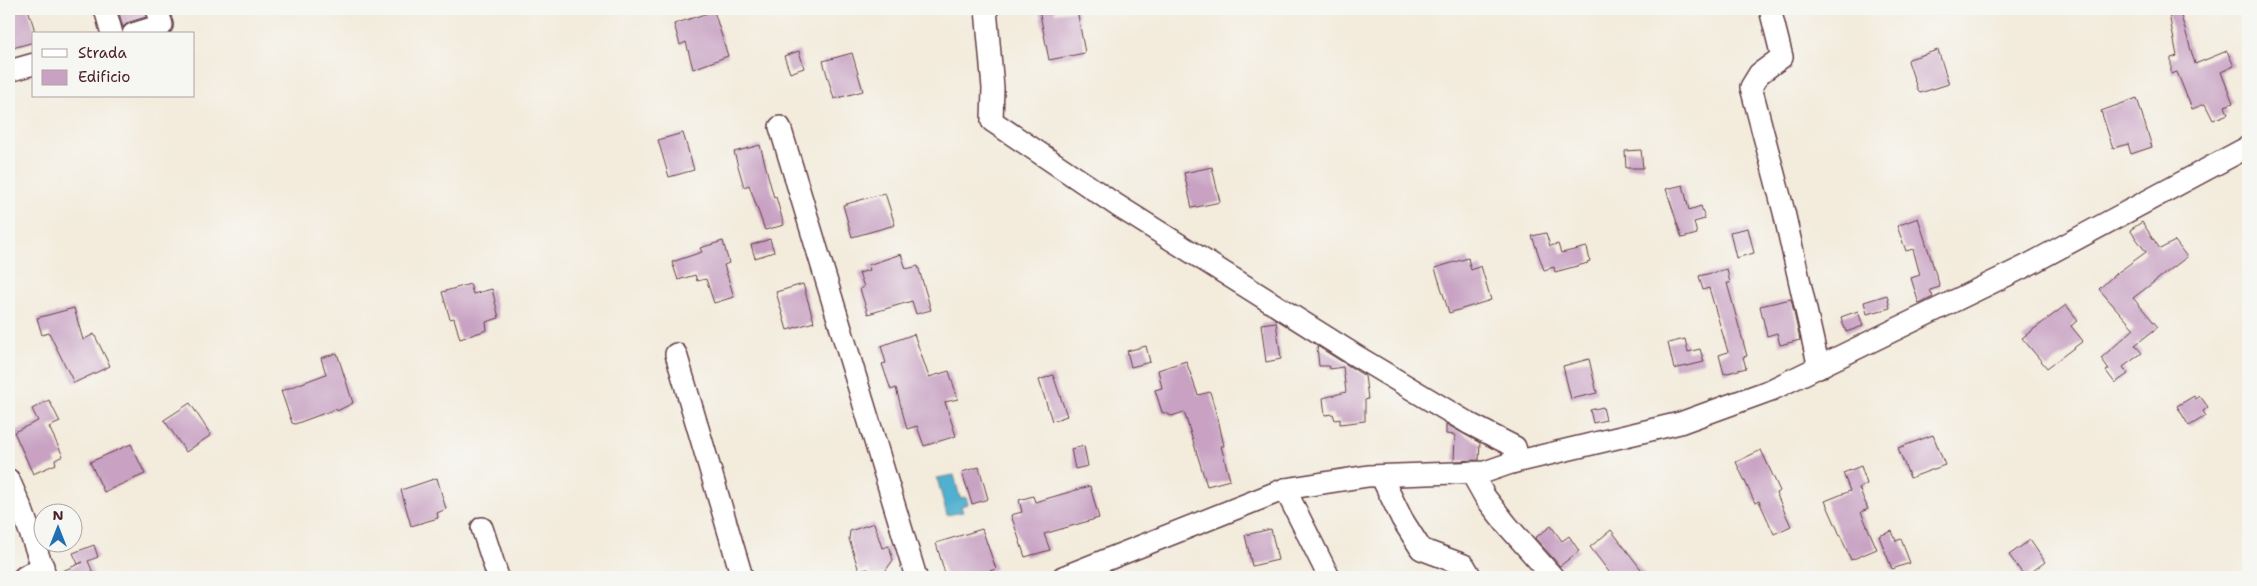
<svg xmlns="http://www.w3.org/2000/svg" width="2257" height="586" font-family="'Shantell Sans',sans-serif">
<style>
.water{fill:#50b0cf;stroke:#4d687d}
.building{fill:#c8a1c3}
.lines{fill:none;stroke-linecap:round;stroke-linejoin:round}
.minor-casing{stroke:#633e45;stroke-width:24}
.minor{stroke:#fff;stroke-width:21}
</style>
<rect width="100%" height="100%" fill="#f6f6f2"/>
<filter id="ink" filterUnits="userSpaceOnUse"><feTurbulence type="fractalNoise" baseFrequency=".02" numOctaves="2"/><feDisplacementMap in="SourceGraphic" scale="10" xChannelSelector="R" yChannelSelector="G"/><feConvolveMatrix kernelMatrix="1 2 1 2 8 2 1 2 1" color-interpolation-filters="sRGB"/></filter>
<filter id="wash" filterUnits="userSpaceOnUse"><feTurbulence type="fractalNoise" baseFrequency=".0096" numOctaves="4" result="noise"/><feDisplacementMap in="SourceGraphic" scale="20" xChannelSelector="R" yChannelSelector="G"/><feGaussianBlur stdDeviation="1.12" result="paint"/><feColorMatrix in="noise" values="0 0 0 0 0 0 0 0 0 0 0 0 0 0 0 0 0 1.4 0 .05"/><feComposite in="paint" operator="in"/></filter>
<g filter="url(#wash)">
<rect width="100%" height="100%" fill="#f3ebdb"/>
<path class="water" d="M954,475L960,498L966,497L968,504L961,506L963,512L947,515L937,478Z"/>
<g id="blocks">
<g class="building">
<path d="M23,9H28L34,28V42L9,49V13Z"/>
<path d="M118,9H145L146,17L129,22L123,27Z"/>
<path d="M1039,9H1055V13L1077,10L1085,53L1049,60Z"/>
<path d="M2168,9H2179L2195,64L2227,51L2234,66L2221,72L2233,103L2225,106L2228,114L2213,120L2205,104L2192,109L2177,72L2171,74V58L2177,56Z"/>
<path d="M714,11L728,56L693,69L686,42L680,45L674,24Z"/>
<path d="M1938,50L1949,84L1920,93L1918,91L1908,61L1909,59Z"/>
<path d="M799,51L804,68L790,73L784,56Z"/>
<path d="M852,53L863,91L834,99L823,61Z"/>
<path d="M2137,98L2152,147L2131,154L2128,144L2113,148L2101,111Z"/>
<path d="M683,133L694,170L669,177L658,140Z"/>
<path d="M760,145L774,198L776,197L784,225L765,230L749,185L744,187L734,152Z"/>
<path d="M1641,150L1643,168H1626L1625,151Z"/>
<path d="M1212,167L1220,202L1192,208L1184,173Z"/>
<path d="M1683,185L1689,210L1701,206L1705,219L1694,222L1697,234L1682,238L1666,189Z"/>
<path d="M885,193L895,225L852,237L843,205Z"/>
<path d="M1918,218L1940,287L1930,290L1933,297L1919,304L1911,278L1920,275L1913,249L1906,251L1897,226Z"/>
<path d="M2142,222L2160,249L2175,241L2187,257L2133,298L2158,327L2135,345L2142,353L2123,367L2128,374L2115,383L2106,371L2109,369L2101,358L2134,329L2099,289L2113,276L2146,252L2130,230Z"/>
<path d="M1748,228L1754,253L1736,258L1730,232Z"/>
<path d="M1546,233L1550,246L1558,244L1561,253L1587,247L1590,261L1587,262L1588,263L1555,272L1554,267L1544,270L1532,236Z"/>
<path d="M770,239L774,252L755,258L751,245Z"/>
<path d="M723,241L729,263L724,265L734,297L714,303L706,279L697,281L695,275L678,280L672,262L702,252L700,248Z"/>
<path d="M901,254L906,269L918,266L931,310L916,314L912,301L868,314L860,289L864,287L859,273L870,270L868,265Z"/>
<path d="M1468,258L1471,270L1481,266L1491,300L1449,313L1435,268Z"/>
<path d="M1727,269L1730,283H1727L1747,356L1743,357L1746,368L1724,374L1719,355L1728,352L1709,288L1703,290L1699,276Z"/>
<path d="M470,284L473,294L492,289L499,318L486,322L487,330L460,339L454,318L450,319L442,292Z"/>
<path d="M803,284L814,322L787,330L776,292Z"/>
<path d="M1887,295L1890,308L1867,314L1864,302Z"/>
<path d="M1791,299L1800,340L1780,345L1777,333L1767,336L1760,306Z"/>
<path d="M2066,305L2078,320L2071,326L2083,341L2047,368L2022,338Z"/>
<path d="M74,308L83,340L94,334L110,366L74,383L49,333L42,335L37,318Z"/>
<path d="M1858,311L1863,326L1846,332L1841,317Z"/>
<path d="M1276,322L1281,359L1266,362L1261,324Z"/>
<path d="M914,334L929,377L949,371L958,399L945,402L956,436L924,446L917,426L907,429L896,388L891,390L882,364L886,363L881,346Z"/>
<path d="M1685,339L1688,352L1700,349L1704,362L1674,369L1668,343Z"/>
<path d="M1146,346L1150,362L1131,367L1127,351Z"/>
<path d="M1317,346L1365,376L1368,399L1365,400V421L1340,424V419L1335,420L1333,414L1325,415L1323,398L1346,392L1343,367L1330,369L1329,366H1319Z"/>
<path d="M337,353L353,403L337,411L336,409L295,424L292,423L281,391L326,374L321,358Z"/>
<path d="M1589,359L1597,393L1571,399L1563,366Z"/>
<path d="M1186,361L1198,395L1210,392L1219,423L1224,446H1221L1230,480L1207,486L1184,412L1172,416L1162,412L1155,390L1162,388L1158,370Z"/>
<path d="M1053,375L1067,416L1052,421L1039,380Z"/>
<path d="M2194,396L2196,399L2200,396L2208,407L2203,411L2206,416L2189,426L2177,406Z"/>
<path d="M49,400L60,422L49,427L63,456L55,460L56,464L33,474L14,432L38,421L32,409Z"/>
<path d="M190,403L211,435L186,452L164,420Z"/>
<path d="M1603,407L1606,420L1593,423L1590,410Z"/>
<path d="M1446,424L1480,443L1479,460L1454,461L1455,435L1446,434Z"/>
<path d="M1933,435L1945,465L1910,478L1898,448Z"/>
<path d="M131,444L145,474L104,492L90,462Z"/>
<path d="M1084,446L1088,466L1075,469L1071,449Z"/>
<path d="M1761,450L1780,491L1776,493L1791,526L1774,534L1759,501L1755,503L1736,462Z"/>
<path d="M1861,466L1867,484L1859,488L1868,509L1861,512L1877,549L1851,560L1825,501L1850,491L1843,473Z"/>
<path d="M979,467L988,499L972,504L962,472Z"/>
<path d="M437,478L446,509L437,513L438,518L411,526L401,490Z"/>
<path d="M1090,486L1099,518L1044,534L1050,550L1025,557L1011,515L1022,512L1019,500L1033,496L1035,502Z"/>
<path d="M874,523L882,548L889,546L893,560L884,573L871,577L868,569L859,571L849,539L850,531Z"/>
<path d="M1551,526L1562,541L1569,536L1579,551L1560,566L1535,538Z"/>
<path d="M982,529L996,569L971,577H946L936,543Z"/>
<path d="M1271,529L1278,560L1252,566L1245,535Z"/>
<path d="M1611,530L1647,577H1613L1590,547Z"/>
<path d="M1892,531L1896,541L1901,539L1910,563L1892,569L1879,536Z"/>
<path d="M2030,540L2045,562L2025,577L2009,555Z"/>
<path d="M94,545L98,557L88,561L95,577H58V573L83,562L78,564L73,553Z"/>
</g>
</g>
</g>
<g filter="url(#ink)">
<use href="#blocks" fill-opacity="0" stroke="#633e45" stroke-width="1"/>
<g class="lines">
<defs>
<g id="minor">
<path d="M105,9L112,34"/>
<path d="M986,9L993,88L992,121L1118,206L1353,354L1470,424L1515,447L1517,454L1511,463"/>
<path d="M1770,9L1782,57L1759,74L1751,87L1784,212L1819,368"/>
<path d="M133,34L162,25L157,9"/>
<path d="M9,71L34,64"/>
<path d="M780,127L916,577"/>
<path d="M676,354L742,577"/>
<path d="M1471,472L1485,497L1507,525L1553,577"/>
<path d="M1381,476L1402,519L1421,549L1464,565L1471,577"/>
<path d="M9,480L22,510L46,577"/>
<path d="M1285,489L1329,577"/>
<path d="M482,528L498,577"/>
<path d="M24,577L43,566"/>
<path d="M1063,577L1285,489L1368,476L1485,472L1511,463L1680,423L1771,390L2026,266L2248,147"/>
</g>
</defs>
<use href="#minor" class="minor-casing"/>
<use href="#minor" class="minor"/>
</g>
</g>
<rect width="2257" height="586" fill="none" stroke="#f6f6f2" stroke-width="30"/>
<rect x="32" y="32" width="162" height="65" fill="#f6f6f2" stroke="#b1a0a2"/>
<rect x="42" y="49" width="25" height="8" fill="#ffffff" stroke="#b1a0a2"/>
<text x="78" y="58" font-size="15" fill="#4a1f2b">Strada</text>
<rect x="42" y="70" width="25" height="15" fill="#c8a1c3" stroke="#b1a0a2"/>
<text x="78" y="82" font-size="15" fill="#4a1f2b">Edificio</text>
<g transform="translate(58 528)"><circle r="24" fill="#f6f6f2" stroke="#b1a0a2"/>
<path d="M0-4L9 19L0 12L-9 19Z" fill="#1f6fb2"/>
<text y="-8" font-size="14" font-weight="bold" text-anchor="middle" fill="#4a1f2b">N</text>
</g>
</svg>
